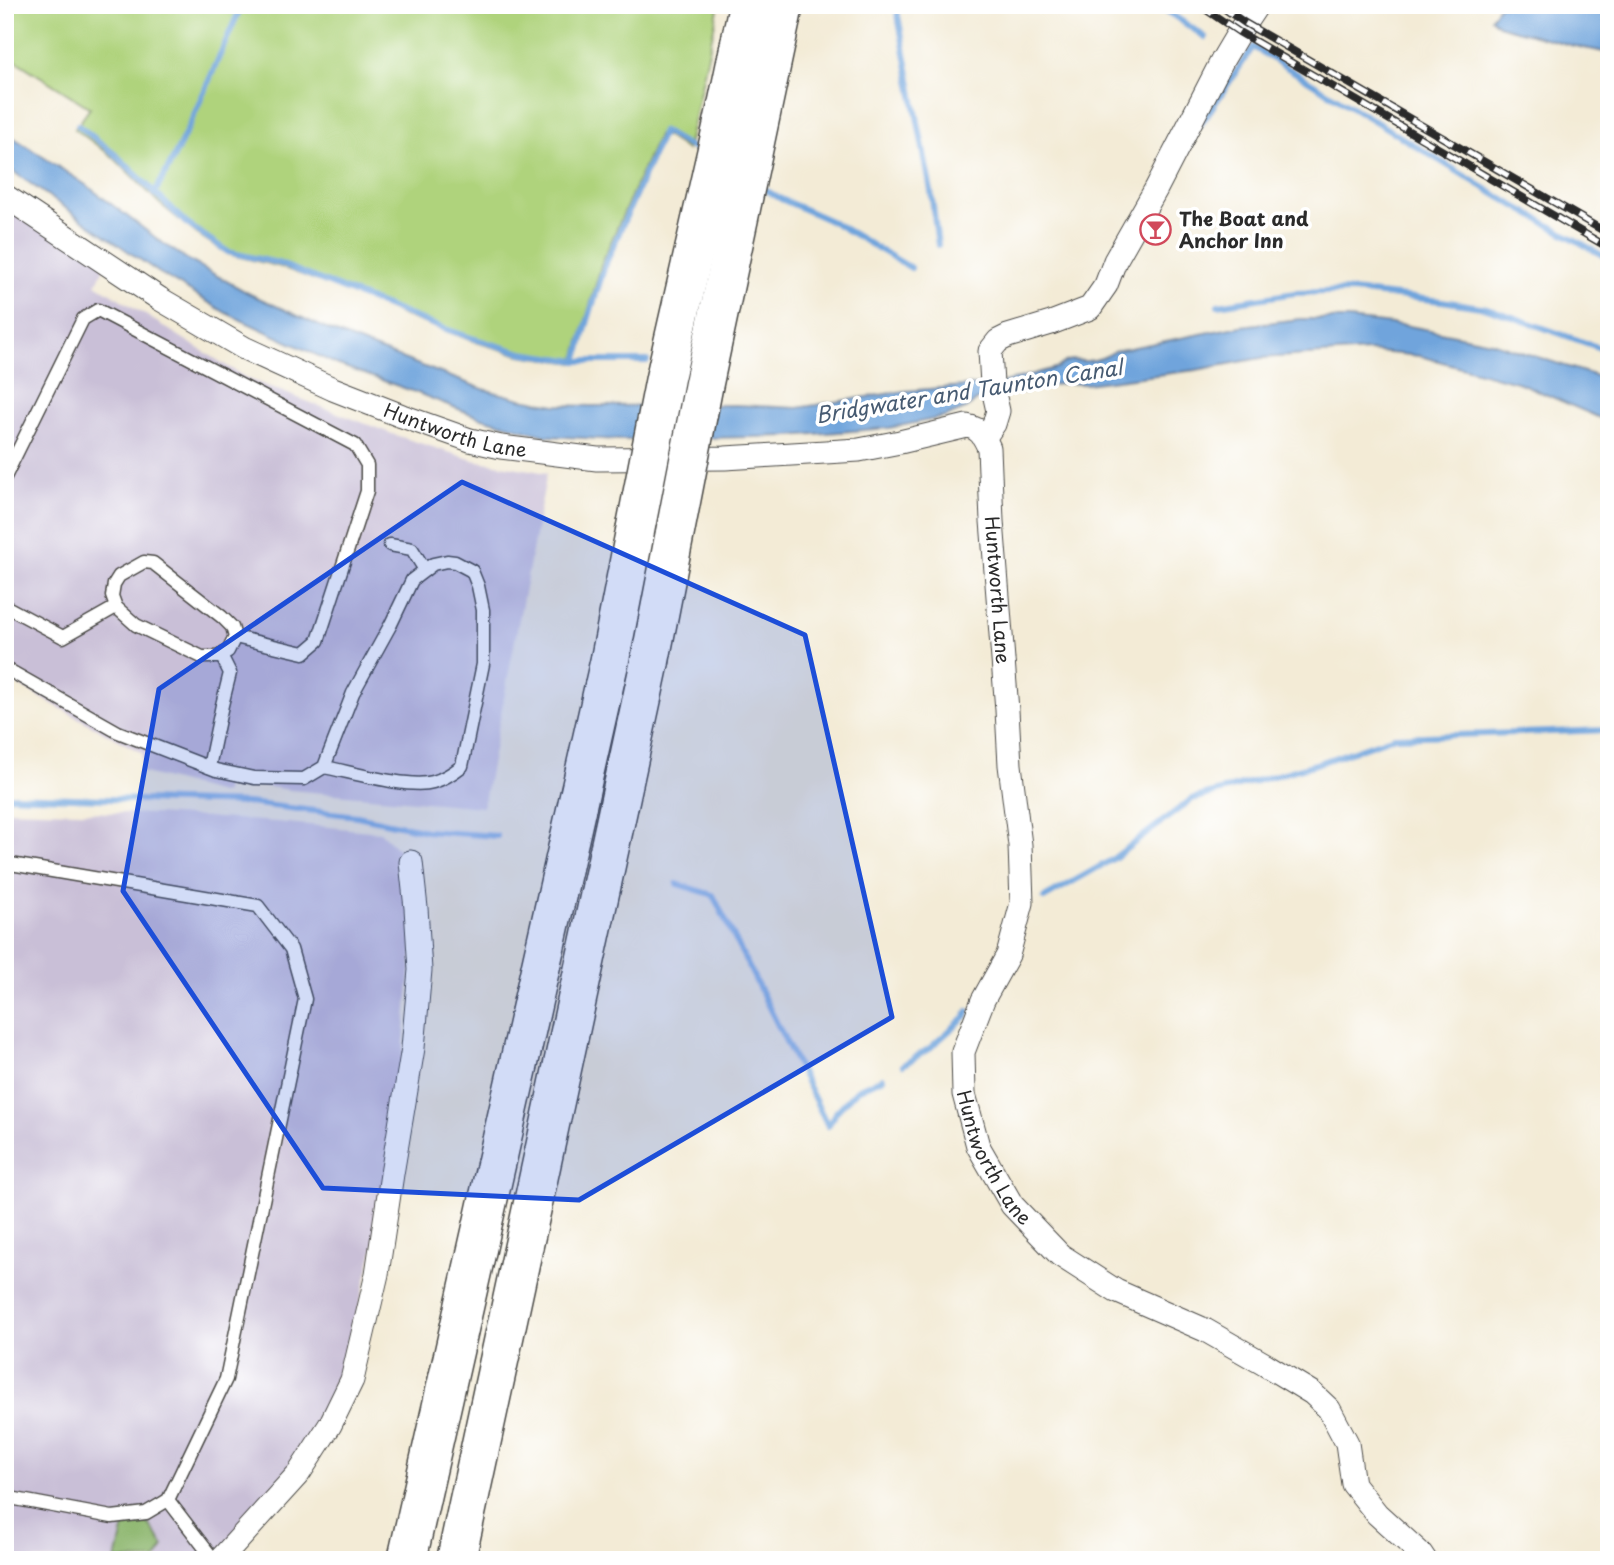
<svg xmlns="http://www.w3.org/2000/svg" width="1614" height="1565" font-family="'Playpen Sans',sans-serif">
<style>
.industrial{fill:#c9bfd7}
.green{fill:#afd37c;stroke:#6d7f54;stroke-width:2}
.forest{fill:#8bb56c;stroke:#5b704c;stroke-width:2}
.water{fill:#70a4dc;stroke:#4e6884;stroke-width:2}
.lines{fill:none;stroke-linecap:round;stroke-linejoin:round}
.stream{stroke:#70a4dc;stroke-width:6}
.lane-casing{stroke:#494845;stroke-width:15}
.street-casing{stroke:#494845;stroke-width:25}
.highway-casing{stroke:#494845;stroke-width:41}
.lane{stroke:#fff;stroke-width:12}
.street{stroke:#fff;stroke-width:23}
.highway{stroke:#fff;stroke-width:38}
.rail-casing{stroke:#2b2b2b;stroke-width:8}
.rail{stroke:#fff;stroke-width:5;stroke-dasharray:16;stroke-linecap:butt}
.highway-bridge-casing{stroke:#494845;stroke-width:41;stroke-linecap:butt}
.highway-bridge{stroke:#fff;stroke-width:38}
.marked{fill:#1d4ed8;fill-opacity:0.2;stroke:#1d4ed8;stroke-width:5;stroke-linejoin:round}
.labels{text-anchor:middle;stroke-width:7;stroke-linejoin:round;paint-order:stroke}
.poi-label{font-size:19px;font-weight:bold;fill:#2b2b2b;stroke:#fff;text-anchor:start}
.street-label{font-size:19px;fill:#2b2b2b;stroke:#fff}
.water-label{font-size:21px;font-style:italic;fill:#475b72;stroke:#fff}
</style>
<rect width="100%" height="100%" fill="#fff"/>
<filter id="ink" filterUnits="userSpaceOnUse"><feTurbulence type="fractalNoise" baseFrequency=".0143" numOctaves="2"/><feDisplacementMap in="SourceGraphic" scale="14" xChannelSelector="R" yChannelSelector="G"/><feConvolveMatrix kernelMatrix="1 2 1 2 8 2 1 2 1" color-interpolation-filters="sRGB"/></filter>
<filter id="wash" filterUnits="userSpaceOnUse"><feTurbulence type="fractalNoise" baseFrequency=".00686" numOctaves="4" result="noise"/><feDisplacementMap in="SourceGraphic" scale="28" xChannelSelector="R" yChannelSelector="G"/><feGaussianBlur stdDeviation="1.57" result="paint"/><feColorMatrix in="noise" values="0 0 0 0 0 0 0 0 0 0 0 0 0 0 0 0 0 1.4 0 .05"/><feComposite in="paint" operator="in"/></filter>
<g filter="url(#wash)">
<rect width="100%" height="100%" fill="#f3ebd6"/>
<g class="industrial">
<path d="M5,196L106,264L96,284L246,378L395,435L473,460L547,473L483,807L289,790L228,780L224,794L141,772L142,753L5,678Z"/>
<path d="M5,810L157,814L278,822L380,832L411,862L416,908L392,1174L330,1425L220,1560H5Z"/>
</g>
<path class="green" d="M5,5H719L687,150L666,136L658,135L602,262L574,363L520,355L479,343L402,315L367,299L281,267L228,254L197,234L159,203L113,157L75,129L90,108L5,54Z"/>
<path class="forest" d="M135,1520L149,1524L164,1546L156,1560H116L124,1526Z"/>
<g class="water">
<path d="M1499,5H1609V53L1570,45L1498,25L1491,18Z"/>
<path d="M5,132L86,185L164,244L190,261L250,294L331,331L366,345L483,389L521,399L556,405L591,406L736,405L797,408L905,391L1001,383L1059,367C1071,356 1073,362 1087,361C1097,360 1106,357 1115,351L1241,326L1300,319H1348L1409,326L1491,342L1609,380V422L1520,383L1420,356L1368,351L1261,358L1196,370L1085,384L1065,383L1041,387L1023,393L1017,392L978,400L965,409L945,417L889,428L789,436L620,440L547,436L479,417L415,392L336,364L226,313L158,272L5,166Z"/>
</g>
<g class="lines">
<g class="stream">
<path d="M896,5L931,191L938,245"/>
<path d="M1158,5L1205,37"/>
<path d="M5,77L8,79"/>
<path d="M1201,124L1253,47L1501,198L1609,259"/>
<path d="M78,125L116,155L186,223L228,252L278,263L434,325L475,339L522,353L577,361H647"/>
<path d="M757,185L781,199L833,222L911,268"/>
<path d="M154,194C189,134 213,68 242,5"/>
<path d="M1218,305L1295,293L1352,291L1442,301L1487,308L1609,351"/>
<path d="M577,361L588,320L605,265L663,131L702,154"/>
<path d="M5,796L247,803L357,816L426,831L497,836"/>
<path d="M677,884L713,895L828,1126L836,1112L857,1090L883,1078"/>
<path d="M1044,898L1113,859L1192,799L1316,764L1394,737L1609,730"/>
<path d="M903,1065L930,1048L966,1016L968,1011"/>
</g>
</g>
</g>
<g filter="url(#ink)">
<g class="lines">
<defs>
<g id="lane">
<path d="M5,477L83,319L98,310L355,445L367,465V491L318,641L304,653L235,637"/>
<path d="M390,545L412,549L425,570"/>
<path d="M144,562L153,563L222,617L232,627L235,637L228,651L218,657H202L136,625L116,607L112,596L114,584L119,576Z"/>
<path d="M5,606L63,637L116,607"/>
<path d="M5,668L118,732L216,770L254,778L304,779L324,767L353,693L391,624L412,580L433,564L447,561L455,562L472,571L478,586L483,610V664L462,766C453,773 444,779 433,782C409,789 351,772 324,767"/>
<path d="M209,767L222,705L230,673L221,655"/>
<path d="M5,863L258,906L291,949L305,999L226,1379L168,1500L146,1513L112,1517L5,1497"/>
<path d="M168,1500L214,1560"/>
</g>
<g id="street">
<path id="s1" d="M5,196L160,299L244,348L333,389L402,416L470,440L501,447L597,459L725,458L859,450L900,442L967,426C980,428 984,437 989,448L992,521L1007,710L1010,765L1020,845L1022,903L1008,955L983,1000L963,1052L964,1094L978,1146L1012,1205L1060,1255L1116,1291L1205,1330L1266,1365L1312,1393L1329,1409L1347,1443L1353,1484L1377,1514L1421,1554L1425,1560"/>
<path d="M985,437L994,424L998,411L992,384L990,351L998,341L1008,336L1051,323L1090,308L1106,285L1115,261L1156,189L1223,59L1239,32L1257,5"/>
<path d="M220,1560L299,1473L330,1425L352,1380L377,1274L392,1174L413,1048L420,970L416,908L411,862"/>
</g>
<g id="highway">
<path d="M407,1560L610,659"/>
<path d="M456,1560L650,661"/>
</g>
</defs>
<use href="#lane" class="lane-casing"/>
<use href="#street" class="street-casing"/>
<use href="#highway" class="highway-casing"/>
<use href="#lane" class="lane"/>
<use href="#street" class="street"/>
<use href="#highway" class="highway"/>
<defs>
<g id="rail">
<path d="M1199,5L1239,32L1609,248"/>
<path d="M1219,5L1245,23L1609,234"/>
</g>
</defs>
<use href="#rail" class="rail-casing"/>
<use href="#rail" class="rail"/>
<defs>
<g id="highway-bridge">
<path d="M610,659L665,378L728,101L748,5"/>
<path d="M650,661L704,383L784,5"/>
</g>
</defs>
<use href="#highway-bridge" class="highway-bridge-casing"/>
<use href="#highway-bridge" class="highway-bridge"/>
</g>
</g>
<path class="marked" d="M462,482L805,635L892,1017L579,1200L323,1188L123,891L159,689Z"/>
<defs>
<symbol id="bar-ring" viewBox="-11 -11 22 22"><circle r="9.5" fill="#fff" stroke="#d1495b" stroke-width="1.5"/><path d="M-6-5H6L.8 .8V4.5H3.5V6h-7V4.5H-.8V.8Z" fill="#d1495b"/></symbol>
</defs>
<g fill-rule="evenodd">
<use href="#bar-ring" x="1138" y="212" width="35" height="35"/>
</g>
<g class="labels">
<g class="poi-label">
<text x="1179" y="226">The Boat and<tspan x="1179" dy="22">Anchor Inn</tspan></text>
</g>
<g class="street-label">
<text dy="7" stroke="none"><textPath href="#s1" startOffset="511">Huntworth Lane</textPath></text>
<text dy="7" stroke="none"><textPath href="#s1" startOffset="1204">Huntworth Lane</textPath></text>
<text dy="7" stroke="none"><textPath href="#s1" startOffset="1792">Huntworth Lane</textPath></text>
</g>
<g class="water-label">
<text transform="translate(969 392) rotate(-9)" y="7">Bridgwater and Taunton Canal</text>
</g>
</g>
<rect width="1614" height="1565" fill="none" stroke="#fff" stroke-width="28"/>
</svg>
